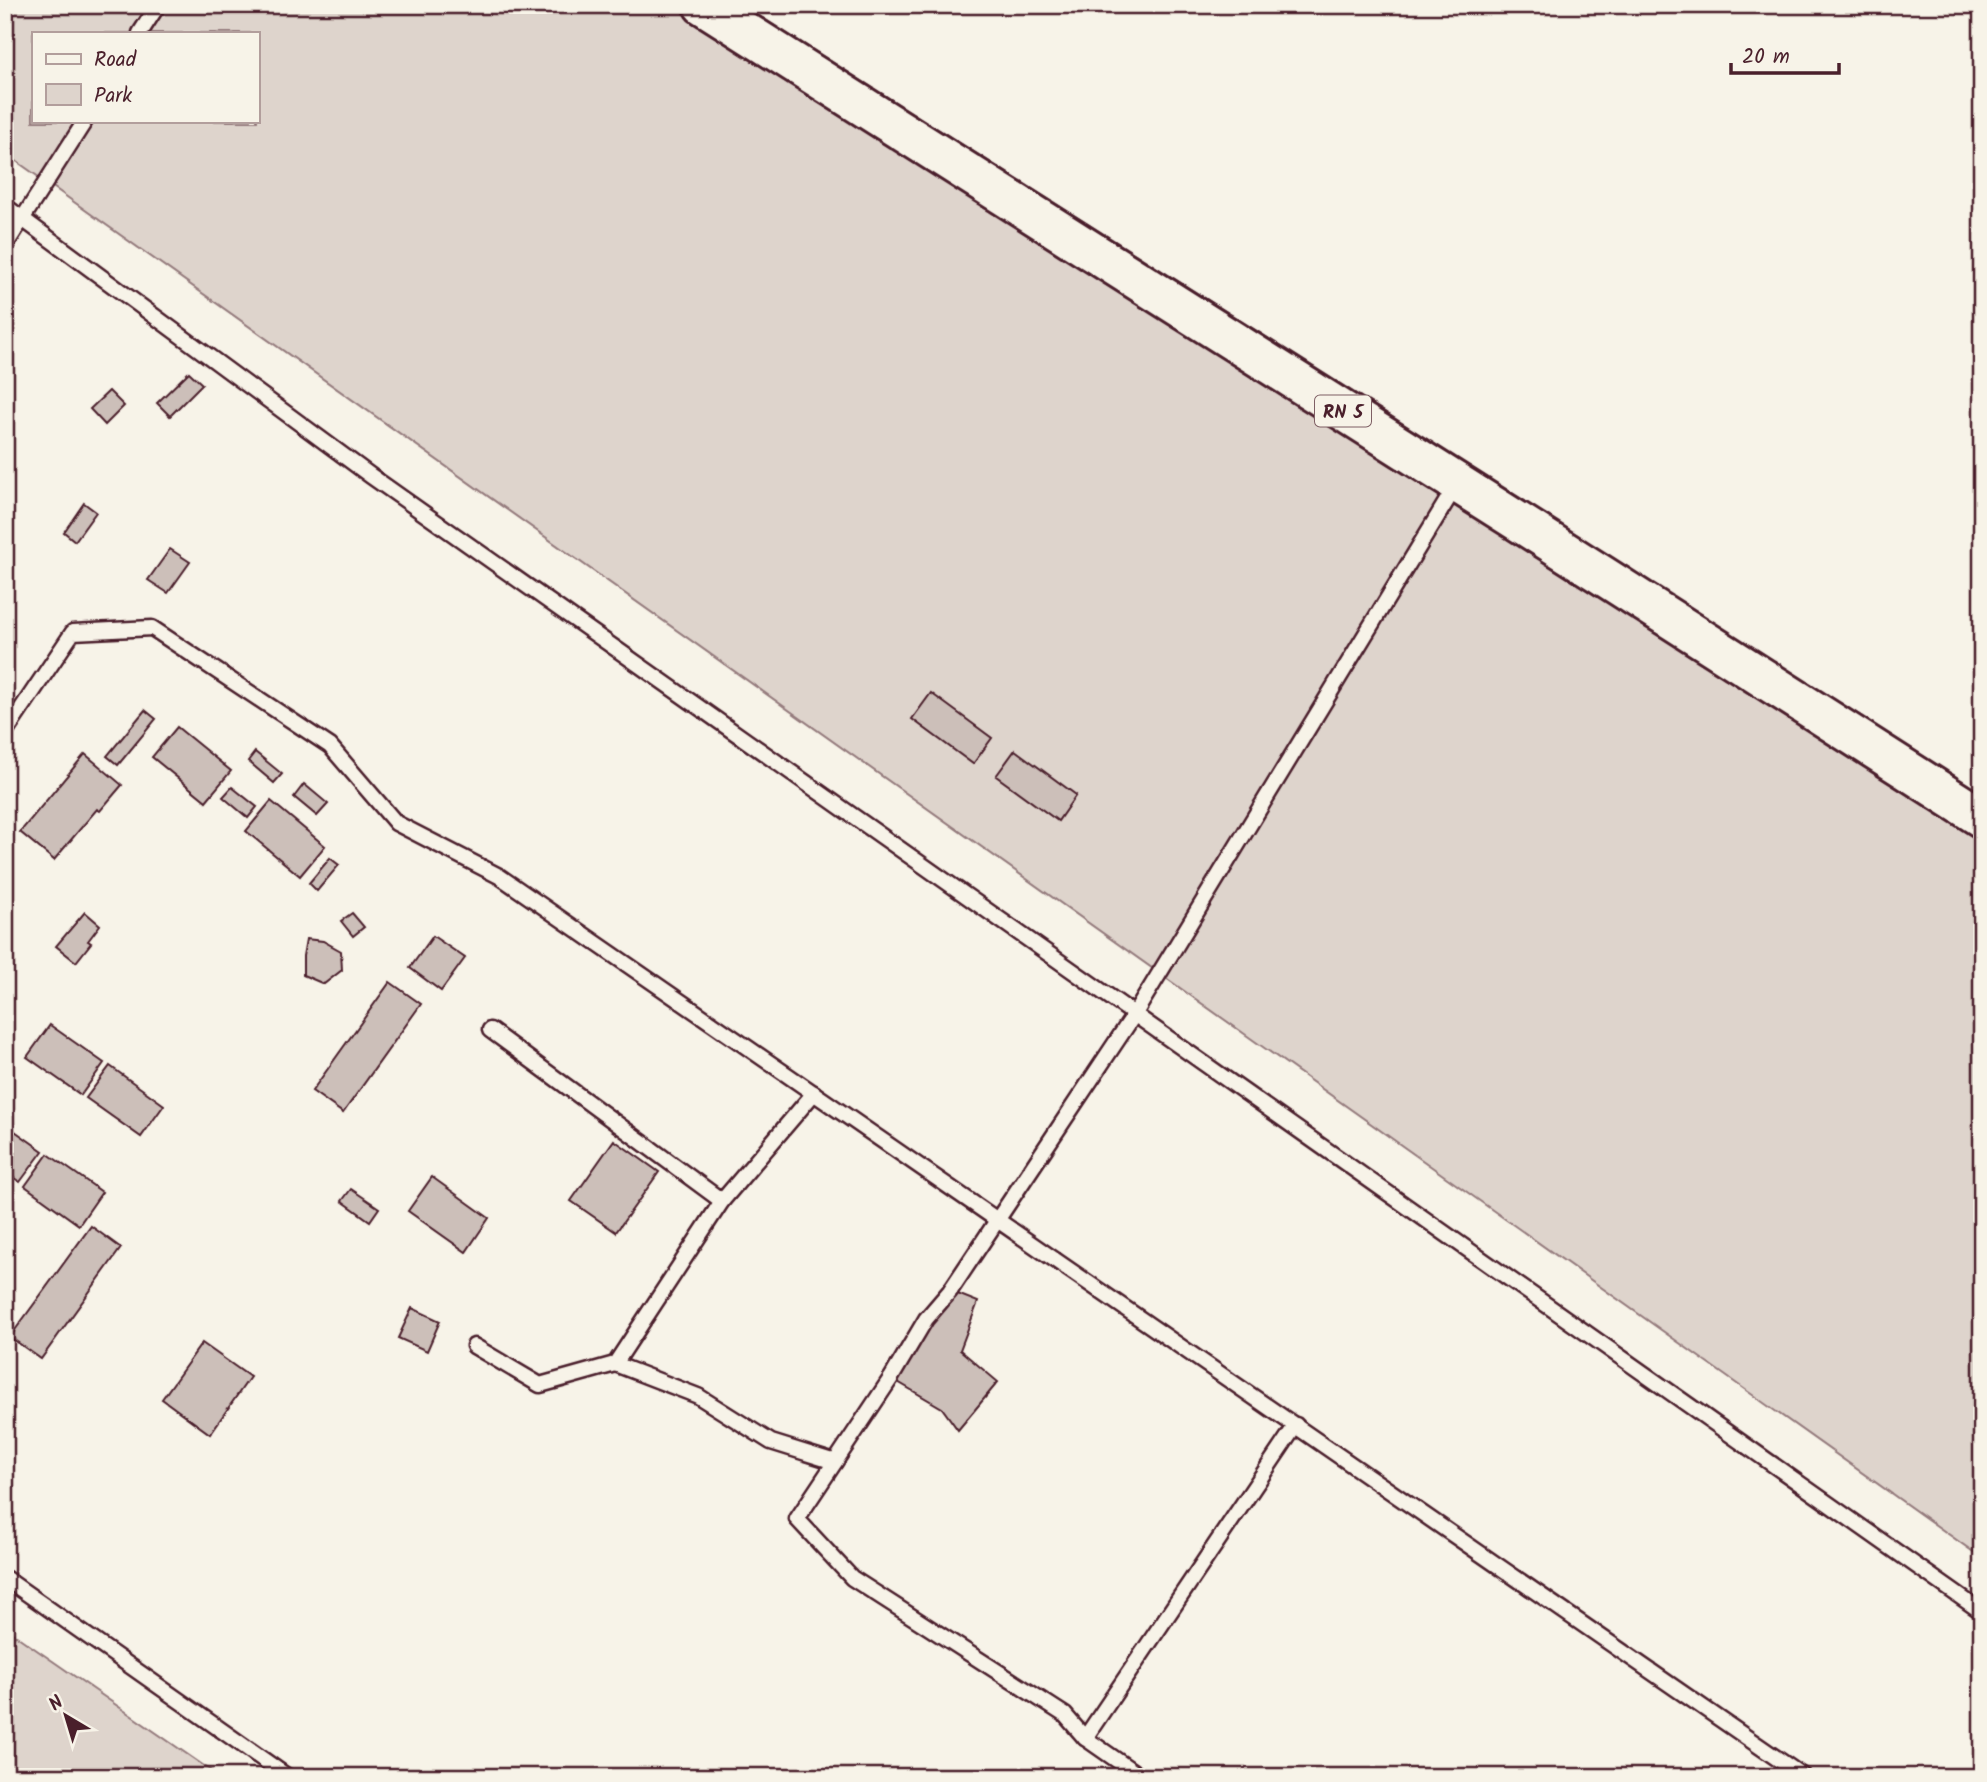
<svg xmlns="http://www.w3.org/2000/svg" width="1987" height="1782" font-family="Kalam,sans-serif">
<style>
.green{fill:#ded4cc;stroke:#947a7c;stroke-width:2;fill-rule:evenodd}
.building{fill:#ccbfb9;stroke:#4a1f2b;stroke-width:2}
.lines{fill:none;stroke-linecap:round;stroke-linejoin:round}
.lane-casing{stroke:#4a1f2b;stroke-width:19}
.primary-casing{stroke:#4a1f2b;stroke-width:44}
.lane{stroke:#f7f3e8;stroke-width:14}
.primary{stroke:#f7f3e8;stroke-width:38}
.labels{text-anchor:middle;stroke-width:5;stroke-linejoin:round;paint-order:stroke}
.shield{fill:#f7f3e8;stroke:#7e5f64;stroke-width:2}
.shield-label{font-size:19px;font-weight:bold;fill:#4a1f2b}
</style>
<rect width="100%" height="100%" fill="#f7f3e8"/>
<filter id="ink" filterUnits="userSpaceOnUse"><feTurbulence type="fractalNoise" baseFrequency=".0143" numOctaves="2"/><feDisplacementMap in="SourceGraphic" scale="14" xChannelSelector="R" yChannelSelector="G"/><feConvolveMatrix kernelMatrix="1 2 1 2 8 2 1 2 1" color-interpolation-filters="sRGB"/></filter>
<g filter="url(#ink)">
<g class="green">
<path d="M5,5H742L1380,409L1982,806V1558L5,153ZM33,33H257V121H33Z"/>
<path d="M5,1628L220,1777H5Z"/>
</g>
<g class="building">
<path d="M189,372L202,384L170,416L157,403Z"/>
<path d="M109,391L124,406L105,425L90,409Z"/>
<path d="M84,503L96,512L75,541L64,532Z"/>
<path d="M170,549L190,562L168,593L148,580Z"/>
<path d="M931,693L992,738L973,764L912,719Z"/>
<path d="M145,710L156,719L118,765L107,756Z"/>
<path d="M177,727L231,771L206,801L152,757Z"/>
<path d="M1015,750L1076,795L1058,821L996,776Z"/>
<path d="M255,752L282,774L274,783L248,761Z"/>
<path d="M85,754L122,785L100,811L97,809L54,860L20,832Z"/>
<path d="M304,784L328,804L317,816L294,797Z"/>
<path d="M232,787L257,807L248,818L223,797Z"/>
<path d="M271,801L325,846L300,876L246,831Z"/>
<path d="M330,858L339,865L317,891L309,883Z"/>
<path d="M85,912L100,925L88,941L91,943L76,962L56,946Z"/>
<path d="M352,913L364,927L353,936L341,921Z"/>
<path d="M433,936L465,958L441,991L410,968Z"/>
<path d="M306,939L323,941L341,951L342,970L324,984L303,975V956Z"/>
<path d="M390,982L421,1004L343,1113L312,1091Z"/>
<path d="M50,1025L104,1063L81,1095L27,1057Z"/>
<path d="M5,1044L12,1049L5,1058Z"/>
<path d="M110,1066L164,1105L141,1137L86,1098Z"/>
<path d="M5,1124L43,1151L20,1182L5,1172Z"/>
<path d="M614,1140L659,1172L616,1232L571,1201Z"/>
<path d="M48,1154L102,1192L79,1225L25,1186Z"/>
<path d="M432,1177L489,1218L466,1252L408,1211Z"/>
<path d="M351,1189L379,1208L370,1221L342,1201Z"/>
<path d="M91,1226L121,1248L41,1359L10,1337Z"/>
<path d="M950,1291L978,1302L960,1350L998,1382L958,1430L942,1408L891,1378L893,1360Z"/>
<path d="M412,1308L440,1321L427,1351L398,1338Z"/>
<path d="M202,1343L250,1377L210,1434L162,1399Z"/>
</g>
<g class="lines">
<defs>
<g id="lane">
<path d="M140,33L158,5"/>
<path d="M5,206L371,476L1982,1612"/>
<path d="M5,246L85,121"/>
<path d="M5,733L73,632L152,628L330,746L396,823L499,876L1804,1777"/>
<path d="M490,1030L722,1201"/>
<path d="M474,1346L540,1385L615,1364L722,1201L814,1093"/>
<path d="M615,1364L698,1396L771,1442L835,1462"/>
<path d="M5,1578L288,1777"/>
<path d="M1085,1738L1296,1425"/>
<path d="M1141,1777L1085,1738L1065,1715L852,1578L797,1519L891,1378L926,1319L950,1291L1134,1015L1457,484"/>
</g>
<path id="primary" d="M703,5L1533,531L1982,818"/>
</defs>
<use href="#lane" class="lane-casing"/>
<use href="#primary" class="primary-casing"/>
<use href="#lane" class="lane"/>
<use href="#primary" class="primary"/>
</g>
</g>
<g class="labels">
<rect class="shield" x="1315" y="395.5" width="56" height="31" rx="5"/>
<g class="shield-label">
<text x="1343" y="418">RN 5</text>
</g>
</g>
<rect width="1987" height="1782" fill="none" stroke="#f7f3e8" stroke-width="28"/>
<rect x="14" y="14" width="1959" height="1754" fill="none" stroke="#4a1f2b" stroke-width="2.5" filter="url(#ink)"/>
<rect x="32" y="32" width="228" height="91" fill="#f7f3e8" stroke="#b29e9c" stroke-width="2"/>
<rect x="46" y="54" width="35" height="10" fill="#f7f3e8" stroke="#b29e9c" stroke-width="2"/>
<text x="94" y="66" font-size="21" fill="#4a1f2b">Road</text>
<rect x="46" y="84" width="35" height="21" fill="#ded4cc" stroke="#b29e9c" stroke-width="2"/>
<text x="94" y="102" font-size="21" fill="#4a1f2b">Park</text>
<g transform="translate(66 1716) rotate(322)" stroke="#f7f3e8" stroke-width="5" paint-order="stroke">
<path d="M0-5L12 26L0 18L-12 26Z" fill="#4a1f2b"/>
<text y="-10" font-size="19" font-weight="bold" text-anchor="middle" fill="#4a1f2b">N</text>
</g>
<path d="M1731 63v10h108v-10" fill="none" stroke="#4a1f2b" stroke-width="3.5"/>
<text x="1742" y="63" font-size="21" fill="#4a1f2b" stroke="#f7f3e8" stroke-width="5" paint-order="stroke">20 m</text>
</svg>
